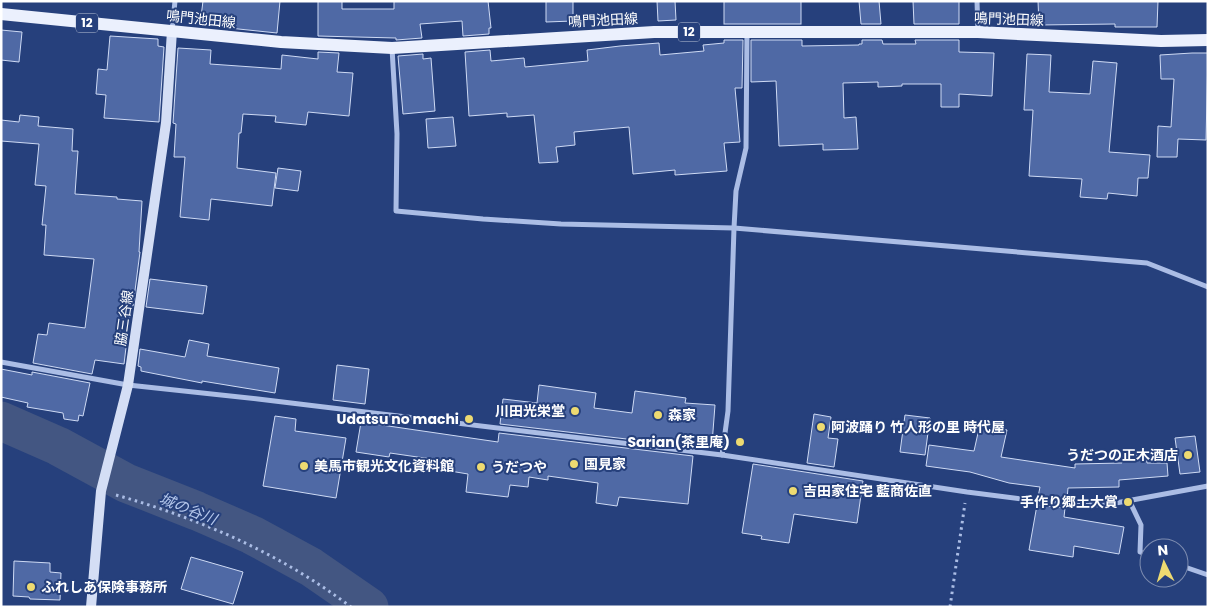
<svg xmlns="http://www.w3.org/2000/svg" width="1209" height="608" font-family="Poppins,'Noto Sans JP',sans-serif">
<style>
.lines{fill:none;stroke-linecap:round;stroke-linejoin:round}
.river{stroke:#435682;stroke-width:39}
.building{fill:#4f69a5;stroke:#cedaf4}
.path{stroke:#abbde5;stroke-width:3;stroke-dasharray:2.5 4;stroke-linecap:butt}
.street{stroke:#abbde5;stroke-width:5}
.secondary{stroke:#d4def5;stroke-width:10}
.primary{stroke:#ebf0fd;stroke-width:12}
.poi-dot{fill:#edda71;stroke:#26407c;stroke-width:2}
.labels{text-anchor:middle;stroke-width:4;stroke-linejoin:round;paint-order:stroke}
.shield{fill:#26407c;stroke:#bec6d8;stroke-width:1}
.shield-label{font-size:12px;font-weight:bold;fill:#fff}
.street-label{font-size:14px;fill:#fff;stroke:#26407c}
.poi-label{font-size:14px;font-weight:bold;fill:#fff;stroke:#26407c;text-anchor:start}
.water-label{font-size:15px;font-style:italic;fill:#b6c8ec;stroke:#26407c}
</style>
<rect width="100%" height="100%" fill="#26407c"/>
<g class="lines">
<path class="river" d="M1,421L58,446L126,483L197,511L252,535L311,567L369,607"/>
</g>
<g class="building">
<path d="M203,1H280L277,33L200,25Z"/>
<path d="M318,1H342V9H394V1H488L491,28H489V34L463,36L462,21L420,24L422,38L396,40V38L318,36Z"/>
<path d="M546,1H573V21L546,22Z"/>
<path d="M657,1H675L676,20L658,21Z"/>
<rect x="724" y="1" width="77" height="23"/>
<path d="M859,1H879L881,24H861Z"/>
<path d="M913,1H959V24H914Z"/>
<path d="M1038,1H1158L1157,27H1115V24L1039,25Z"/>
<path d="M1,30L22,32L19,62L1,60Z"/>
<path d="M110,36L158,39V46L164,47L159,122L104,118L106,95L96,94L98,69L107,70Z"/>
<path d="M724,40H743L742,88H735L740,142L724,143L727,171L675,175V170L633,174L629,127L574,132L575,145L556,147L558,162L539,163L534,115L507,117V113L469,116L465,52L490,50L491,61L524,58L525,67L588,61L587,50L620,46L659,43L660,55L704,51L703,45L724,43Z"/>
<path d="M751,40H802V46L859,45V44H862V40H882L883,44H916L915,40H959V52L994,53L992,96L959,94V107H941V84H902V86L878,87V82L843,83L844,118L856,117L858,149L823,150V144L779,146L776,81L751,82Z"/>
<path d="M178,48L211,50L210,64L281,69L282,55L318,59V52L339,53L337,72L353,73L349,116L308,112L306,125L275,122L276,116L243,114L241,133H239L237,168L276,173L272,206L211,199L209,220L180,217L185,157H174L176,124L173,123Z"/>
<path d="M1192,53H1208L1206,140L1178,139L1177,157H1157L1158,126L1171,127L1174,79H1161L1160,55Z"/>
<path d="M423,54V59L431,58L435,111L403,114L398,56Z"/>
<path d="M1027,54L1051,55L1049,92L1090,94L1093,61L1117,63L1109,152L1150,155L1148,178H1138L1137,196L1108,193L1107,199L1080,197L1082,179L1029,176L1033,110H1024Z"/>
<path d="M20,115L39,117L38,126L73,129L72,151H78L75,194L117,197V199L142,201L139,252H140L133,306H131L124,364L95,360L92,374L33,363L38,334L47,335L49,323L85,328L94,259L44,255L46,225H42L46,186L35,185L39,144L1,141V120L19,122Z"/>
<path d="M453,117L456,146L428,148L426,119Z"/>
<path d="M278,168L301,171L298,191L275,188Z"/>
<path d="M150,279L207,286L203,314L146,307Z"/>
<path d="M189,340L209,344L207,356L279,368L275,393L202,381V383L141,371V367L138,366L140,349L185,357Z"/>
<path d="M337,365L369,369L365,404L333,400Z"/>
<path d="M1,369L32,375V372L90,383L83,416L79,415L78,421L64,419L63,413L27,407L28,403L1,397Z"/>
<path d="M539,385L596,393L594,408L632,413L635,391L686,398L685,403L715,405L712,444L694,443V447L500,424L503,399L537,403Z"/>
<path d="M814,414L831,417L828,438L838,439L834,467L807,463Z"/>
<path d="M905,415L930,418L925,455L900,452Z"/>
<path d="M275,416L296,419L295,431L346,438L336,498L263,486Z"/>
<path d="M361,422L498,442L499,433L693,456L688,504L619,497L617,506L596,503L598,483L548,476V480L529,477L528,487L510,485L508,497L466,492L468,474L444,470L445,461L390,453L389,457L356,452Z"/>
<path d="M980,424L1007,430L1001,457L1075,468V464L1122,463V456L1146,454L1147,463H1167L1168,476L1119,480V487L1068,488L1067,499H1053L1038,497L1040,487L1009,483L970,472L926,466L929,445L974,451Z"/>
<path d="M1195,436L1200,472L1180,474L1175,438Z"/>
<path d="M753,464L863,481L857,523L794,514L789,543L761,539L762,536L742,533Z"/>
<path d="M1037,505L1065,508L1064,517L1124,527L1119,554L1074,546L1073,557L1029,550Z"/>
<path d="M191,557L243,572L233,604L181,589Z"/>
<path d="M14,561L50,563V572L61,573L60,600L30,599L29,597L13,596Z"/>
</g>
<g class="lines">
<g class="path">
<path d="M116,495C201,519 281,554 351,607"/>
<path d="M950,607L965,503"/>
</g>
<g class="street">
<path d="M977,1L978,32"/>
<path d="M172,31L175,1"/>
<path d="M392,48L397,134L396,211L483,219L561,224L734,228L1147,263L1208,287"/>
<path d="M1,362L128,385L258,399L722,455L967,492L1053,503L1105,505L1208,486"/>
<path d="M722,455L728,411L734,228L736,191L746,148L747,33"/>
<path d="M1129,500L1141,525L1140,552L1149,555"/>
<path d="M1179,565L1208,575"/>
</g>
<path class="secondary" d="M91,607L101,491L128,385L166,123L172,31"/>
<path class="primary" d="M1,14L281,42L392,48L654,32H978L1161,41L1208,40"/>
</g>
<g class="poi-dot">
<circle cx="575" cy="411" r="5"/>
<circle cx="658" cy="415" r="5"/>
<circle cx="469" cy="419" r="5"/>
<circle cx="821" cy="427" r="5"/>
<circle cx="740" cy="442" r="5"/>
<circle cx="1188" cy="455" r="5"/>
<circle cx="574" cy="464" r="5"/>
<circle cx="304" cy="466" r="5"/>
<circle cx="481" cy="467" r="5"/>
<circle cx="793" cy="491" r="5"/>
<circle cx="1128" cy="502" r="5"/>
<circle cx="31" cy="587" r="5"/>
</g>
<g class="labels">
<g class="shield">
<rect x="76" y="13.5" width="22" height="19" rx="4"/>
<rect x="678" y="22.5" width="22" height="19" rx="4"/>
</g>
<g class="shield-label">
<text x="87" y="27">12</text>
<text x="689" y="36">12</text>
</g>
<g class="street-label">
<text transform="translate(201 19) rotate(6)" y="5">鳴門池田線</text>
<text transform="translate(1009 19) rotate(2)" y="5">鳴門池田線</text>
<text transform="translate(603 20) rotate(-3)" y="5">鳴門池田線</text>
<text transform="translate(124 318) rotate(-82)" y="5">脇三谷線</text>
</g>
<g class="poi-label">
<text x="565" y="416" text-anchor="end">川田光栄堂</text>
<text x="668" y="420">森家</text>
<text x="459" y="424" text-anchor="end">Udatsu no machi</text>
<text x="831" y="432">阿波踊り 竹人形の里 時代屋</text>
<text x="730" y="447" text-anchor="end">Sarian(茶里庵)</text>
<text x="1178" y="460" text-anchor="end">うだつの正木酒店</text>
<text x="584" y="469">国見家</text>
<text x="314" y="471">美馬市観光文化資料館</text>
<text x="491" y="472">うだつや</text>
<text x="803" y="496">吉田家住宅 藍商佐直</text>
<text x="1118" y="507" text-anchor="end">手作り郷土大賞</text>
<text x="41" y="592">ふれしあ保険事務所</text>
</g>
<g class="water-label">
<text transform="translate(188 509) rotate(22)" y="5">城の谷川</text>
</g>
</g>
<rect width="1209" height="608" fill="none" stroke="#ffffff" stroke-width="5"/>
<g transform="translate(1164 563) rotate(355)"><circle r="24" fill="#26407c" stroke="#7d8cb0"/>
<path d="M0-4L9 19L0 12L-9 19Z" fill="#edda71"/>
<text y="-8" font-size="14" font-weight="bold" text-anchor="middle" fill="#ffffff">N</text>
</g>
</svg>
